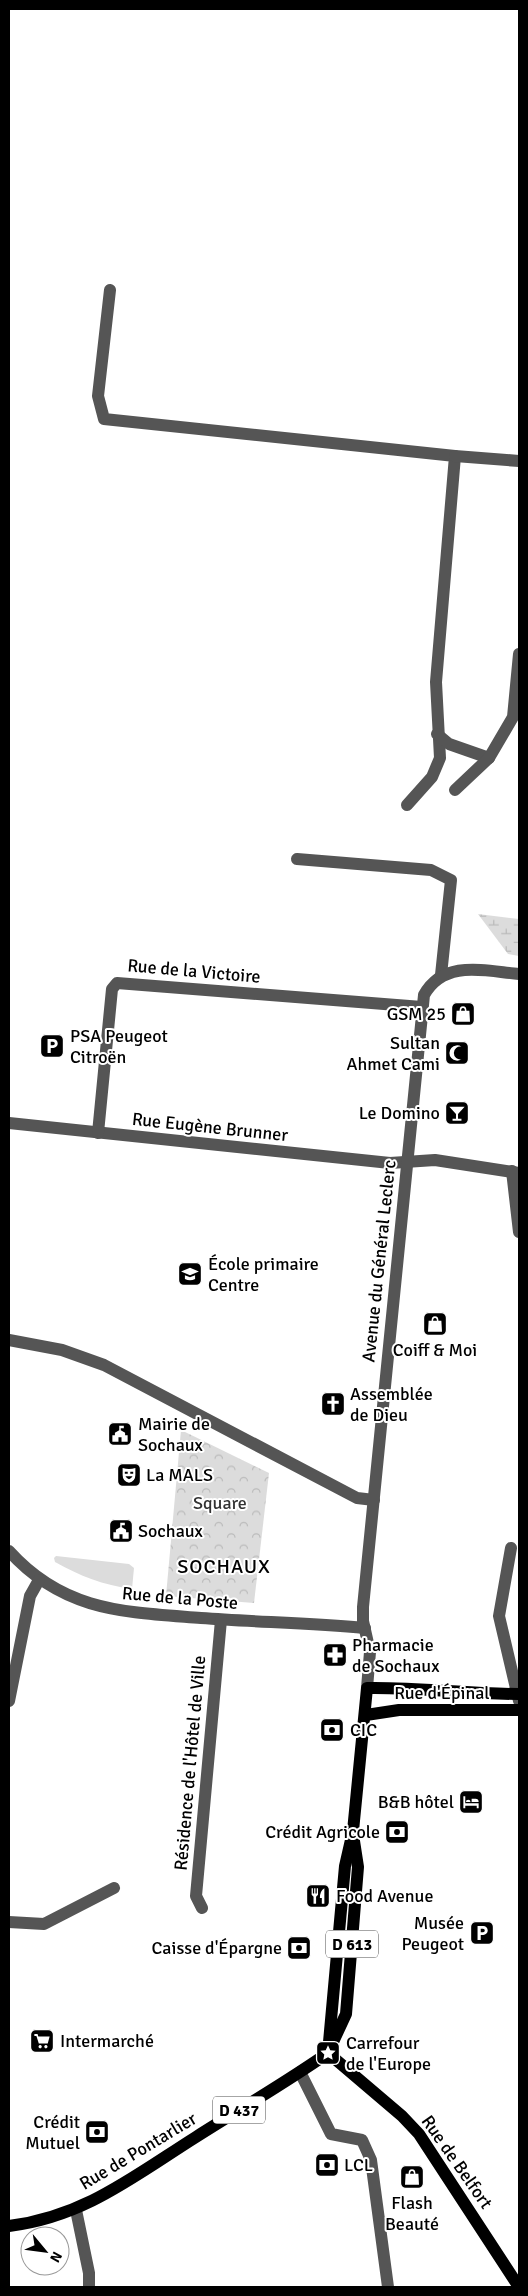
<svg xmlns="http://www.w3.org/2000/svg" width="528" height="2296" font-family="Signika,sans-serif">
<style>
.grass{fill:#dcdcdc}
.wetland{fill:url(#wetland-marsh)}
.park{fill:url(#park-crowns)}
.lines{fill:none;stroke-linecap:round;stroke-linejoin:round}
.minor{stroke:#555;stroke-width:12}
.major{stroke:#000;stroke-width:12}
.labels{text-anchor:middle;stroke-width:4;stroke-linejoin:round;paint-order:stroke}
.shield{fill:#fff;stroke:#4c4c4c;stroke-width:1}
.shield-label{font-size:16px;font-weight:bold;fill:#000}
.street-label{font-size:18px;fill:#000;stroke:#fff}
.poi-label{font-size:18px;fill:#000;stroke:#fff;text-anchor:start}
.park-label{font-size:18px;fill:#333;stroke:#fff}
.quarter-label{font-size:20px;letter-spacing:1px;fill:#000;stroke:#fff}
</style>
<defs>
<pattern id="wetland-marsh" width="20" height="14" patternUnits="userSpaceOnUse" patternTransform="scale(1.25)"><rect width="20" height="14" fill="#dcdcdc"/><path d="M1 5h8M5 5V1M11 12h8M15 12V8" fill="none" stroke="#bbb"/></pattern>
<pattern id="park-crowns" width="20" height="18" patternUnits="userSpaceOnUse" patternTransform="scale(1.25)"><rect width="20" height="18" fill="#dcdcdc"/><path d="M2 6a3 3 0 1 1 6 0M12 15a3 3 0 1 1 6 0" fill="none" stroke="#bbb"/></pattern>
</defs>
<rect width="100%" height="100%" fill="#fff"/>
<path class="grass" d="M56,1556L129,1564L134,1568L132,1589C103,1585 80,1576 55,1562L54,1558Z"/>
<path class="wetland" d="M478,914L519,919V956L508,954Z"/>
<path class="park" d="M181,1430L269,1473L254,1603L166,1596Z"/>
<g class="lines">
<g class="minor">
<path d="M110,290L98,396L104,419L455,456L436,682L440,758L432,777L407,805"/>
<path d="M455,456L519,461"/>
<path d="M437,734L449,744L489,758"/>
<path d="M455,790L489,758L513,717L519,654"/>
<path d="M297,859L431,870L451,880L441,975"/>
<path d="M9,1123L390,1163L435,1160L519,1173"/>
<path d="M98,1133L112,989L117,983L422,1007"/>
<path d="M512,1171L519,1232"/>
<path d="M9,1340L62,1350L104,1365L357,1498L374,1500"/>
<path d="M511,1548L499,1616L519,1701"/>
<path d="M9,1551C64,1612 125,1612 201,1618C256,1622 310,1623 365,1628"/>
<path d="M367,1688L370,1652L363,1621V1607L424,995C444,959 485,971 519,974"/>
<path d="M9,1701L30,1596L39,1580"/>
<path d="M202,1908L196,1896L221,1620"/>
<path d="M9,1922L44,1924L114,1888"/>
<path d="M300,2072L331,2134L362,2140L371,2160L388,2287"/>
<path d="M76,2210L89,2273V2287"/>
</g>
<g class="major">
<path d="M366,1715L399,1710H519"/>
<path d="M333,2042L346,2014L358,1867L354,1841"/>
<path d="M328,2053L345,1866L353,1831L367,1688C418,1687 468,1694 519,1694"/>
<path d="M328,2053L402,2116L419,2134L519,2287"/>
<path d="M9,2226C84,2217 134,2176 196,2137C240,2109 285,2083 328,2053"/>
</g>
</g>
<defs>
<symbol id="shop-square" viewBox="-11 -11 22 22"><rect x="-9" y="-9" width="18" height="18" rx="4" fill="#000" stroke="#fff"/><path d="M-5-2.5h2.3a2.7 3.5 0 0 1 5.4 0H5L5.5 6h-11ZM-1.5-2.5h3a1.5 2.3 0 0 0-3 0Z" fill="#fff"/></symbol>
<symbol id="parking-square" viewBox="-11 -11 22 22"><rect x="-9" y="-9" width="18" height="18" rx="4" fill="#000" stroke="#fff"/><path d="M-3.5-5.5H1a3.5 3.5 0 0 1 0 7H-1V5.5H-3.5ZM-1-3.4V-.6H.8a1.4 1.4 0 0 0 0-2.8Z" fill="#fff"/></symbol>
<symbol id="mosque-square" viewBox="-11 -11 22 22"><rect x="-9" y="-9" width="18" height="18" rx="4" fill="#000" stroke="#fff"/><path d="M3.5-4.9A6 6 0 1 0 3.5 4.9A5 5 0 1 1 3.5-4.9Z" fill="#fff"/></symbol>
<symbol id="bar-square" viewBox="-11 -11 22 22"><rect x="-9" y="-9" width="18" height="18" rx="4" fill="#000" stroke="#fff"/><path d="M-6-5H6L.8 .8V4.5H3.5V6h-7V4.5H-.8V.8Z" fill="#fff"/></symbol>
<symbol id="school-square" viewBox="-11 -11 22 22"><rect x="-9" y="-9" width="18" height="18" rx="4" fill="#000" stroke="#fff"/><path d="M0-5L7-2L0 1L-7-2ZM-4 1L0 2.5L4 1V4Q0 6-4 4Z" fill="#fff"/></symbol>
<symbol id="church-square" viewBox="-11 -11 22 22"><rect x="-9" y="-9" width="18" height="18" rx="4" fill="#000" stroke="#fff"/><path d="M-1.2-6h2.4v3.5h3.3v2.4h-3.3V6h-2.4V-.1h-3.3v-2.4h3.3Z" fill="#fff"/></symbol>
<symbol id="civic-square" viewBox="-11 -11 22 22"><rect x="-9" y="-9" width="18" height="18" rx="4" fill="#000" stroke="#fff"/><path d="M-.6-6.5H3V-4.5H.6V-3L4-1V1h2V6H-6V1h2V-1L-.6-3ZM-1.2 2.5V6h2.4V2.5Z" fill="#fff"/></symbol>
<symbol id="theatre-square" viewBox="-11 -11 22 22"><rect x="-9" y="-9" width="18" height="18" rx="4" fill="#000" stroke="#fff"/><path d="M-5-5.5Q0-4 5-5.5V0Q5 5 0 6Q-5 5-5 0ZM-3.3-2.5H-1v1.5H-3.3ZM1-2.5H3.3v1.5H1ZM-2.8 1Q0 5.5 2.8 1Z" fill="#fff"/></symbol>
<symbol id="pharmacy-square" viewBox="-11 -11 22 22"><rect x="-9" y="-9" width="18" height="18" rx="4" fill="#000" stroke="#fff"/><path d="M-2-6h4v4h4v4h-4v4h-4v-4h-4v-4h4Z" fill="#fff"/></symbol>
<symbol id="bank-square" viewBox="-11 -11 22 22"><rect x="-9" y="-9" width="18" height="18" rx="4" fill="#000" stroke="#fff"/><path d="M-6-4H6V4H-6ZM0-2.3a2.3 2.3 0 1 0 0 4.6a2.3 2.3 0 1 0 0-4.6Z" fill="#fff"/></symbol>
<symbol id="hotel-square" viewBox="-11 -11 22 22"><rect x="-9" y="-9" width="18" height="18" rx="4" fill="#000" stroke="#fff"/><path d="M-6-4.5h1.5V1H6V5H4.5V3h-9V5H-6ZM-4 0a1.8 1.8 0 1 1 3.6 0ZM.5 0V-2.5h3Q6-2.5 6 0Z" fill="#fff"/></symbol>
<symbol id="restaurant-square" viewBox="-11 -11 22 22"><rect x="-9" y="-9" width="18" height="18" rx="4" fill="#000" stroke="#fff"/><path d="M-5-6h1v4h1v-4h1v4h1v-4h1v5L-1.5 .5V6h-2V.5L-5-1ZM5-6V6H3V1.5H1.5Q1.5-4 5-6Z" fill="#fff"/></symbol>
<symbol id="supermarket-square" viewBox="-11 -11 22 22"><rect x="-9" y="-9" width="18" height="18" rx="4" fill="#000" stroke="#fff"/><path d="M-6-5.5h2.5l.6 2H6L4.5 2H-2.5L-4.4-4H-6ZM-1.5 3.2a1.3 1.3 0 1 0 .1 0ZM3 3.2a1.3 1.3 0 1 0 .1 0Z" fill="#fff"/></symbol>
<symbol id="sight-square" viewBox="-11 -11 22 22"><rect x="-9" y="-9" width="18" height="18" rx="4" fill="#000" stroke="#fff"/><path d="M0-6L1.8-2.2L6-1.7L2.9 1.2L3.7 5.4L0 3.3L-3.7 5.4L-2.9 1.2L-6-1.7L-1.8-2.2Z" fill="#fff"/></symbol>
</defs>
<g fill-rule="evenodd">
<use href="#shop-square" x="449" y="1000" width="28" height="28"/>
<use href="#parking-square" x="38" y="1032" width="28" height="28"/>
<use href="#mosque-square" x="443" y="1039" width="28" height="28"/>
<use href="#bar-square" x="443" y="1099" width="28" height="28"/>
<use href="#school-square" x="176" y="1260" width="28" height="28"/>
<use href="#shop-square" x="421" y="1310" width="28" height="28"/>
<use href="#church-square" x="319" y="1390" width="28" height="28"/>
<use href="#civic-square" x="106" y="1420" width="28" height="28"/>
<use href="#theatre-square" x="115" y="1461" width="28" height="28"/>
<use href="#civic-square" x="107" y="1517" width="28" height="28"/>
<use href="#pharmacy-square" x="321" y="1641" width="28" height="28"/>
<use href="#bank-square" x="318" y="1716" width="28" height="28"/>
<use href="#hotel-square" x="457" y="1788" width="28" height="28"/>
<use href="#bank-square" x="383" y="1818" width="28" height="28"/>
<use href="#restaurant-square" x="304" y="1882" width="28" height="28"/>
<use href="#parking-square" x="468" y="1919" width="28" height="28"/>
<use href="#bank-square" x="285" y="1934" width="28" height="28"/>
<use href="#supermarket-square" x="28" y="2027" width="28" height="28"/>
<use href="#sight-square" x="314" y="2039" width="28" height="28"/>
<use href="#bank-square" x="83" y="2118" width="28" height="28"/>
<use href="#bank-square" x="313" y="2151" width="28" height="28"/>
<use href="#shop-square" x="398" y="2163" width="28" height="28"/>
</g>
<g class="labels">
<g class="shield">
<rect x="326" y="1930.5" width="52" height="27" rx="4"/>
<rect x="213" y="2096.5" width="52" height="27" rx="4"/>
</g>
<g class="shield-label">
<text x="352" y="1950">D 613</text>
<text x="239" y="2116">D 437</text>
</g>
<g class="street-label">
<text transform="translate(194 971) rotate(5)" y="6">Rue de la Victoire</text>
<text transform="translate(210 1127) rotate(6)" y="6">Rue Eugène Brunner</text>
<text transform="translate(379 1261) rotate(-84)" y="6">Avenue du Général Leclerc</text>
<text transform="translate(180 1598) rotate(5)" y="6">Rue de la Poste</text>
<text x="442" y="1699">Rue d'Épinal</text>
<text transform="translate(190 1763) rotate(-85)" y="6">Résidence de l'Hôtel de Ville</text>
<text transform="translate(138 2151) rotate(-31)" y="6">Rue de Pontarlier</text>
<text transform="translate(457 2162) rotate(55)" y="6">Rue de Belfort</text>
</g>
<g class="poi-label">
<text x="446" y="1020" text-anchor="end">GSM 25</text>
<text x="70" y="1042">PSA Peugeot<tspan x="70" dy="21">Citroën</tspan></text>
<text x="440" y="1049" text-anchor="end">Sultan<tspan x="440" dy="21">Ahmet Cami</tspan></text>
<text x="440" y="1119" text-anchor="end">Le Domino</text>
<text x="208" y="1270">École primaire<tspan x="208" dy="21">Centre</tspan></text>
<text x="435" y="1356" text-anchor="middle">Coiff &amp; Moi</text>
<text x="350" y="1400">Assemblée<tspan x="350" dy="21">de Dieu</tspan></text>
<text x="138" y="1430">Mairie de<tspan x="138" dy="21">Sochaux</tspan></text>
<text x="146" y="1481">La MALS</text>
<text x="138" y="1537">Sochaux</text>
<text x="352" y="1651">Pharmacie<tspan x="352" dy="21">de Sochaux</tspan></text>
<text x="350" y="1736">CIC</text>
<text x="454" y="1808" text-anchor="end">B&amp;B hôtel</text>
<text x="380" y="1838" text-anchor="end">Crédit Agricole</text>
<text x="336" y="1902">Food Avenue</text>
<text x="464" y="1929" text-anchor="end">Musée<tspan x="464" dy="21">Peugeot</tspan></text>
<text x="282" y="1954" text-anchor="end">Caisse d'Épargne</text>
<text x="60" y="2047">Intermarché</text>
<text x="346" y="2049">Carrefour<tspan x="346" dy="21">de l'Europe</tspan></text>
<text x="80" y="2128" text-anchor="end">Crédit<tspan x="80" dy="21">Mutuel</tspan></text>
<text x="344" y="2171">LCL</text>
<text x="412" y="2209" text-anchor="middle">Flash<tspan x="412" dy="21">Beauté</tspan></text>
</g>
<g class="park-label">
<text x="220" y="1509">Square</text>
</g>
<g class="quarter-label">
<text x="224" y="1573">SOCHAUX</text>
</g>
</g>
<rect width="528" height="2296" fill="none" stroke="#000000" stroke-width="20"/>
<g transform="translate(45 2251) rotate(119)"><circle r="24" fill="#ffffff" stroke="#999999"/>
<path d="M0-4L9 19L0 12L-9 19Z" fill="#000000"/>
<text y="-8" font-size="14" font-weight="bold" text-anchor="middle" fill="#000000">N</text>
</g>
</svg>
